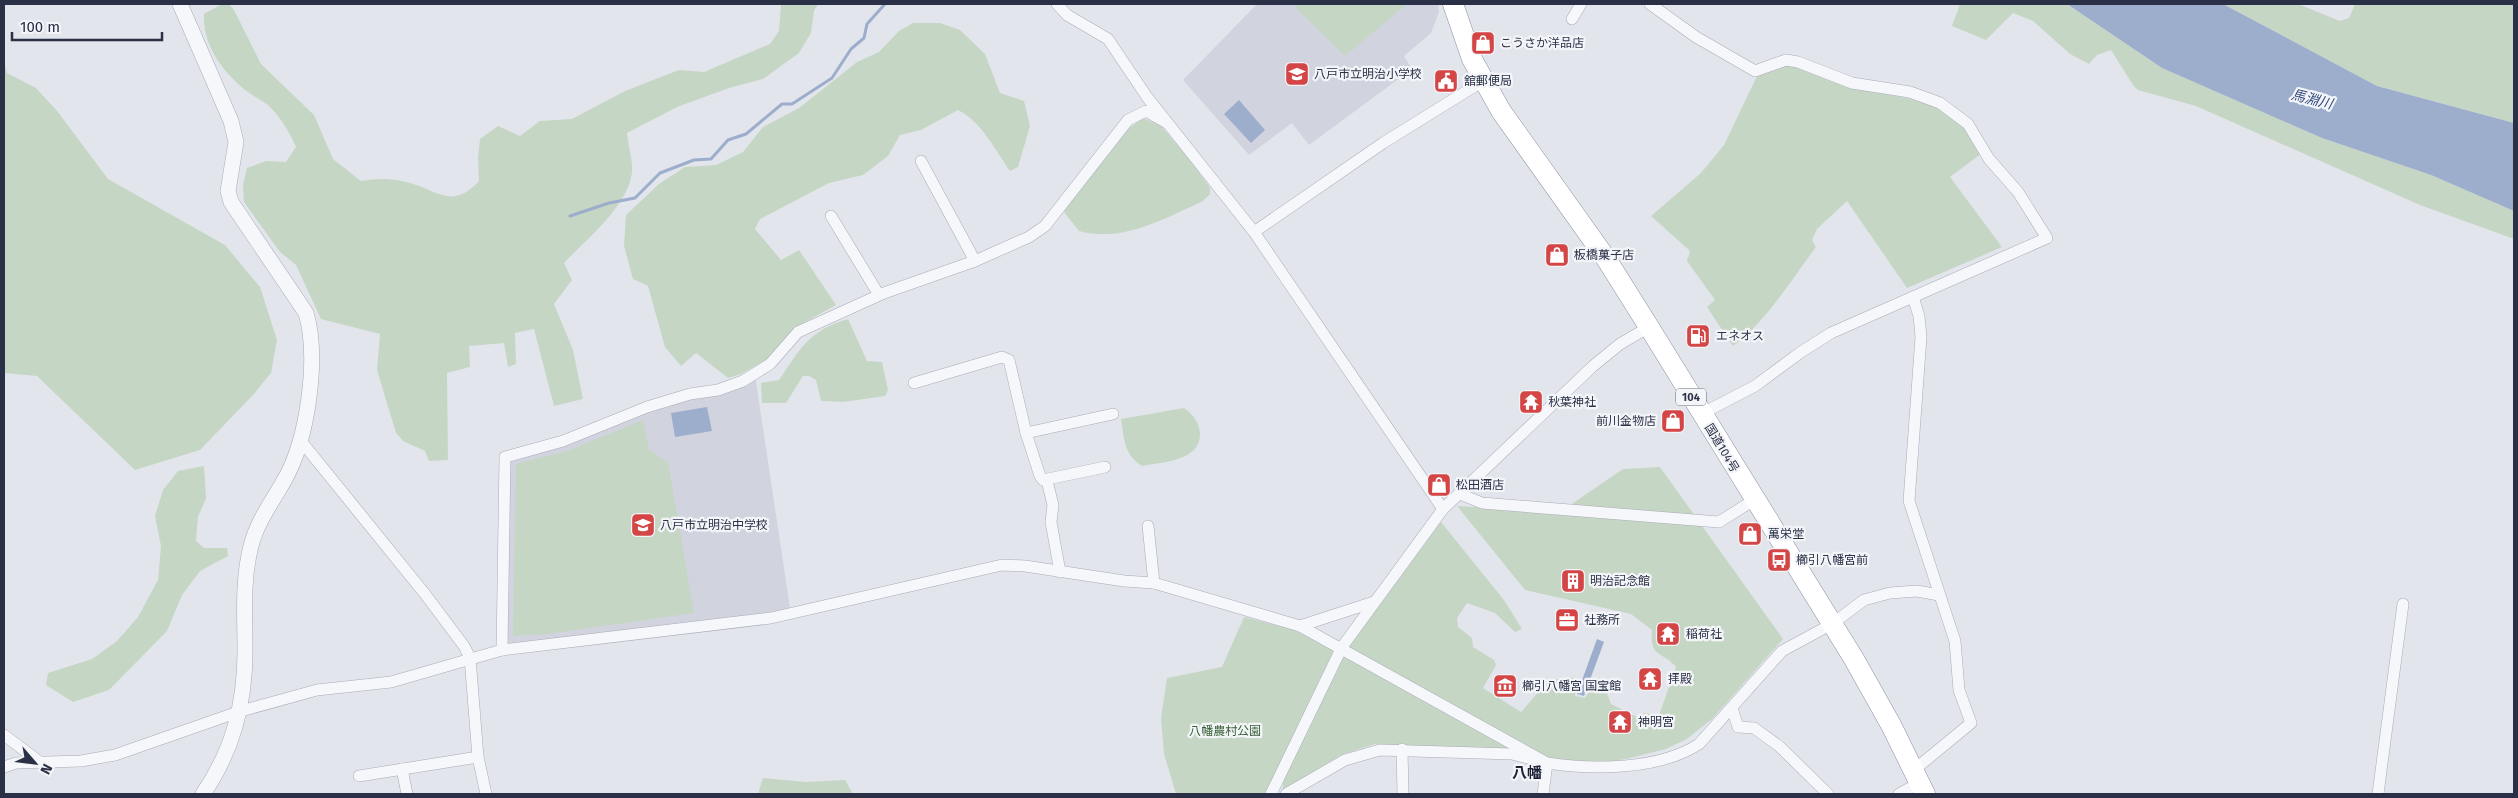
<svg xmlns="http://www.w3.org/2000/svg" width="2518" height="798" font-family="'Fira Sans','Noto Sans JP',sans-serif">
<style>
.built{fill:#d1d4de}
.green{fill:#c6d6c4}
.water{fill:#9daecd}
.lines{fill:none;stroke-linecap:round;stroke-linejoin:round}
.stream{stroke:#9daecd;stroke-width:3}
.minor-casing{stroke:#a8abb7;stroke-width:12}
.tertiary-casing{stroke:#a8abb7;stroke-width:16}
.trunk-casing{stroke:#8a90a3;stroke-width:21}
.minor{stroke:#f6f7fa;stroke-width:11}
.tertiary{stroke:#f6f7fa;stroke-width:15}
.trunk{stroke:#fff;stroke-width:20}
.labels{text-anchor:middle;stroke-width:4.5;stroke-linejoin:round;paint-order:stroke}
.shield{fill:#f3f5f9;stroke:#666b7b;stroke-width:1}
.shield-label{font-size:11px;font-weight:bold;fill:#2a3045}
.poi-label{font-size:12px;fill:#2a3045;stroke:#f3f5f9;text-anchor:start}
.street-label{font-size:12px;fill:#2a3045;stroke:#f3f5f9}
.park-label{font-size:12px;fill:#396137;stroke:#f3f5f9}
.water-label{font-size:14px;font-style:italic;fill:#32487b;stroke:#f3f5f9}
.quarter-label{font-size:15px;font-weight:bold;fill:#1c2136;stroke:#f3f5f9}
</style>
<rect width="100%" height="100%" fill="#e3e5ec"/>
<g class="built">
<path d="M1257,4H1438L1439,12L1431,33L1404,56L1412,69L1309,145L1292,123L1249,155L1183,80Z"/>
<path d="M755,375L790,608L766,614L507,644L510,457Z"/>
</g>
<g class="green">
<path d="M222,4H229L234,10L261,64L314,115L333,159L361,181C378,178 393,178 410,183C440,192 453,209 479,181L478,157L480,139L498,126L520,136L540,121L572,119L625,91L679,70L704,72L770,44L779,31L781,4H818L814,11L811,33L799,53L763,79L729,88L677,107L627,133C628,145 633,160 632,172C629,205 586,240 564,263L572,280L554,304L573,350L583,399L554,406L534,329L515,333L516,364L508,367L504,343L469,346L470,367L447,373L448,460L429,461L425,451L403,441L396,433L377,370L380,334L321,319L296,265L280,252L244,202L243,185L247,168L266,161L286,162L296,147C290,133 280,116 268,105C262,100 254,97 248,92C224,74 202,45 204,14Z"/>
<path d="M1296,4H1407L1345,56L1295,7Z"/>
<path d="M1960,4H2067L2162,68L2322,138L2431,175L2514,211V239L2420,205L2196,106L2138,90L2133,85L2111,50L2097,55L2089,64L2070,54L2033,21L2013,13L1986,40L1952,26Z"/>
<path d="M2223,4H2298L2340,21L2349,18L2355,4H2514V123L2377,86Z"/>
<path d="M913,23H940L960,30L985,54L1000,93L1024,101L1030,126L1018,167L1010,171C995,150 982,122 958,110L921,130L900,135L888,156L863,175L829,183L760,219L755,229L781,260L799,250L836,305L796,327L766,360L741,374L728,378L696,353L681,366L665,347L648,286L633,279L624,246L626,215L659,184L685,167L716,165L743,152L763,127L799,108L857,62L879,52L899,31Z"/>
<path d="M4,62L7,73L36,88L58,112L108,179L225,245L260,287L277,340L271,373L253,395L200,450L135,470L37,376L4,373Z"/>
<path d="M1785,65C1805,68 1823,79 1843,85C1885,98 1931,93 1964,127C1971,134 1976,145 1982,153L1950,177L2002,247L1907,288L1847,201L1817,229L1812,240L1816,247C1789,283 1769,318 1733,346L1707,307L1715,300L1687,261L1690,251L1651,216L1701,173L1724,145L1757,76Z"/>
<path d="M1143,118L1161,126L1190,160L1210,188V194L1203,201C1164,219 1122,243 1079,231L1064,212L1068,205L1128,129Z"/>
<path d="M848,319L867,361L882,362L888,390L885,396L843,402L821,401L816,380L809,376H803L786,403H762L761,383L779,380C801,348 808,331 848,319Z"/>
<path d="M1184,408C1192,414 1199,421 1200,433C1201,461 1163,462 1142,466C1124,455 1124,438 1121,419Z"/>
<path d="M643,420L649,450L668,462L694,613L548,634L513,636L516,464L570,450Z"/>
<path d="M204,466L206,498L198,517L196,541L204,548H227L228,556L200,571L182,595L167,631L109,690L73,702L46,685L48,673L92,659L117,641L138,617L158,580L161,546L155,516L163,490L178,471Z"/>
<path d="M1660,467L1783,639L1712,719L1687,739L1666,749L1626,759L1588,765L1375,744L1341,755L1283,790V781L1340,659L1441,522L1504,600L1522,629L1515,632L1495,613L1467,603L1457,618L1458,627L1472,638L1473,647L1494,660L1496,665L1483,688L1521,712C1543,689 1543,676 1578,678L1575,696L1585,698L1595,683L1603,682L1611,704L1639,718L1644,713L1659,715L1676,667C1663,651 1649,658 1652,630L1631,614L1525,590L1457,506L1560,512L1623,469Z"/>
<path d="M1244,617L1292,629L1334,651L1265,794H1176L1164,754L1161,718L1167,678L1222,667Z"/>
<path d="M763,778L806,782L845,780L853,794H758Z"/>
</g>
<g class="water">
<path d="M2067,4H2223L2377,86L2514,123V211L2431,175L2322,138L2162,68Z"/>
<path d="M1239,100L1265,130L1251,143L1224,114Z"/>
<path d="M707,407L712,431L675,437L671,413Z"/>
<path d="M1597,639L1604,642L1584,696L1577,694Z"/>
</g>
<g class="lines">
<path class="stream" d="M570,216L609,203L635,198L660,173L694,160L711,159L728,140L746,134L782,104H792L832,78L851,49L864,38L867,24L885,4"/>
<defs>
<g id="minor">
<path d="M1057,4L1067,15L1108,39L1147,97L1254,232L1443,509"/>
<path d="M1650,4L1696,37L1755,71L1786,60L1798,62L1852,83L1910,92L1940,103L1968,124L1989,159L2018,192L2047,238L1831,333L1801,352L1755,386L1701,414"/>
<path d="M1572,19L1581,4"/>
<path d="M921,161L975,261"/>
<path d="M831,216L879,295"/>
<path d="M1254,232L1383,143L1483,81"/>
<path d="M1913,297L1919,316L1921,337L1909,501L1955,641L1959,690L1971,723L1914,770"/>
<path d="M914,383L1002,357L1009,360L1026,433L1040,476L1043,480L1105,467"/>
<path d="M1026,433L1113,414"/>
<path d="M301,441L425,594L464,646L470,658L478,757L486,794"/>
<path d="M1047,481L1053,505L1051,522L1060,572"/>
<path d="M1460,494L1482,503L1719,522L1754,500"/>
<path d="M1148,526L1154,583"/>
<path d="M1300,626L1374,602"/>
<path d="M502,650L505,457L563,441L647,407L690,394L718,390L743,381L770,364L798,332L884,293L975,261L1029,237L1045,226L1128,120L1146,111L1167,123"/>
<path d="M1732,708L1738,727L1754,728L1779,746L1828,794"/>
<path d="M4,735L41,763"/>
<path d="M1402,749L1403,794"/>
<path d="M4,767L16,763L81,761L115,755L241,711L317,690L391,682L502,650L771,618L1002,565L1025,566L1124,581L1154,583L1300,626L1547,763C1593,770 1659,770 1699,744L1782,651L1832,624L1864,600L1890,593L1917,591L1939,595"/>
<path d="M402,769L407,794"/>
<path d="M359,776L478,757"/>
<path d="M1271,794L1342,647L1443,509L1593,366L1620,344L1649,327"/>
<path d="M1286,794L1345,760L1380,750L1512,754L1547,763L1543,794"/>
<path d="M1899,794L1919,783"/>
<path d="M2378,794L2403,604"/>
</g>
<path id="tertiary" d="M180,4L231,121L236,142L228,191L231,202L306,313C319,357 308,438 285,479C273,501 257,521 251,546C242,581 245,616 245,651C245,704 233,750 203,794"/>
<path id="trunk" d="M1453,4L1472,59L1501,111L1605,257L1649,327L1854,659L1891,725L1925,794"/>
</defs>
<use href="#minor" class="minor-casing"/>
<use href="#tertiary" class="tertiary-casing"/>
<use href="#trunk" class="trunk-casing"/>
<use href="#minor" class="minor"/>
<use href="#tertiary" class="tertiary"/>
<use href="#trunk" class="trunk"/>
</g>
<defs>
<symbol id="shop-square" viewBox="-11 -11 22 22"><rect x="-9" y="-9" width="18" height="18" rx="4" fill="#d44546" stroke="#f3f5f9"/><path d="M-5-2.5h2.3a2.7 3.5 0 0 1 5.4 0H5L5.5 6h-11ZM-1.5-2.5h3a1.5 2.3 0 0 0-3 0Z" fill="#fff"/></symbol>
<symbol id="school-square" viewBox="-11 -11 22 22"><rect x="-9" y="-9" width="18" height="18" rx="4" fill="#d44546" stroke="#f3f5f9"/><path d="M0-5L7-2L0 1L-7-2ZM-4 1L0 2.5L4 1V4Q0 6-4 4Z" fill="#fff"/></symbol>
<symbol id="civic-square" viewBox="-11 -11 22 22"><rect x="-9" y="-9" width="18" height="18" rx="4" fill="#d44546" stroke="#f3f5f9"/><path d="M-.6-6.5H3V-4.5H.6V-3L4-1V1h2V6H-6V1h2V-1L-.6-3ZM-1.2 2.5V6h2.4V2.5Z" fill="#fff"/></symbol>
<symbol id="fuel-square" viewBox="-11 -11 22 22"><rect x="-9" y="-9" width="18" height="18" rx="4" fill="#d44546" stroke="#f3f5f9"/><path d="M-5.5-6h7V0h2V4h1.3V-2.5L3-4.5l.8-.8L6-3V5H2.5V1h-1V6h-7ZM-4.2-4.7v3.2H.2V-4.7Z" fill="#fff"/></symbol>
<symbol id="temple-square" viewBox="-11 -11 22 22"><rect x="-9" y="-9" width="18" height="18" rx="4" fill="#d44546" stroke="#f3f5f9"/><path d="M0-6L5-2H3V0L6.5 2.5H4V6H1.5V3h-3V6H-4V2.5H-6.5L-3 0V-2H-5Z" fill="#fff"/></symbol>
<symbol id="bus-square" viewBox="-11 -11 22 22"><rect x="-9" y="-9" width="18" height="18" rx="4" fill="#d44546" stroke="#f3f5f9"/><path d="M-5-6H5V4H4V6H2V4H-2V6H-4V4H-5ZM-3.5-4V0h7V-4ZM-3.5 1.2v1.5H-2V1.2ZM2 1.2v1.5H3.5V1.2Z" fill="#fff"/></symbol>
<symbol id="building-square" viewBox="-11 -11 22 22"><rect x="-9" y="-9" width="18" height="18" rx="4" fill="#d44546" stroke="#f3f5f9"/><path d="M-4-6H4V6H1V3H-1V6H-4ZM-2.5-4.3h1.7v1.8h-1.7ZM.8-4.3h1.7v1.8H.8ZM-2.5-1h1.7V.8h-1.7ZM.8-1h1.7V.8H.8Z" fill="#fff"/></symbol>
<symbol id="office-square" viewBox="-11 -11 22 22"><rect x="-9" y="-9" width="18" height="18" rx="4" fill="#d44546" stroke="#f3f5f9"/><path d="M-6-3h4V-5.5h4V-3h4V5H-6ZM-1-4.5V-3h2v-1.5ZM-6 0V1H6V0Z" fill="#fff"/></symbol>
<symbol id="museum-square" viewBox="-11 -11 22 22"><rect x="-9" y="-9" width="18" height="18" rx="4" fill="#d44546" stroke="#f3f5f9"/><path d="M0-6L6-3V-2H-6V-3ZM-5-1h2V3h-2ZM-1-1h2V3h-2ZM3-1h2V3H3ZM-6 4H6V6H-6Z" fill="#fff"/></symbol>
</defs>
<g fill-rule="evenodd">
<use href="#shop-square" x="1469" y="29" width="28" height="28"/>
<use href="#school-square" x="1283" y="60" width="28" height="28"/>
<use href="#civic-square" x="1432" y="67" width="28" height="28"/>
<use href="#shop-square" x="1543" y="241" width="28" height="28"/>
<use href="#fuel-square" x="1684" y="322" width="28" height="28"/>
<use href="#temple-square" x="1517" y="388" width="28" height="28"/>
<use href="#shop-square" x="1659" y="407" width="28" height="28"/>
<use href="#shop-square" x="1425" y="471" width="28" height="28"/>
<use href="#school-square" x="629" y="511" width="28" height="28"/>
<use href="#shop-square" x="1736" y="520" width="28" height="28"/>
<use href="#bus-square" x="1765" y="546" width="28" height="28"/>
<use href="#building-square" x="1559" y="567" width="28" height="28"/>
<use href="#office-square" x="1553" y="606" width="28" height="28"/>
<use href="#temple-square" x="1654" y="620" width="28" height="28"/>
<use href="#temple-square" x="1636" y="665" width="28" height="28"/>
<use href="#museum-square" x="1491" y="672" width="28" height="28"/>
<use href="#temple-square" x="1606" y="708" width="28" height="28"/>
</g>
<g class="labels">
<rect class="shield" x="1676" y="388.5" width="30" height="17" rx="4"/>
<g class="shield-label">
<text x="1691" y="401">104</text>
</g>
<g class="poi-label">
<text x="1500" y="47">こうさか洋品店</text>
<text x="1314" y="78">八戸市立明治小学校</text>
<text x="1464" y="85">舘郵便局</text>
<text x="1574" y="259">板橋菓子店</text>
<text x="1716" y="340">エネオス</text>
<text x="1548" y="406">秋葉神社</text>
<text x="1656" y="425" text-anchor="end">前川金物店</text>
<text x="1456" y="489">松田酒店</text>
<text x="660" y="529">八戸市立明治中学校</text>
<text x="1768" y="538">萬栄堂</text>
<text x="1796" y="564">櫛引八幡宮前</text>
<text x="1590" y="585">明治記念館</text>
<text x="1584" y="624">社務所</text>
<text x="1686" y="638">稲荷社</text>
<text x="1668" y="683">拝殿</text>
<text x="1522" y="690">櫛引八幡宮 国宝館</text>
<text x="1638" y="726">神明宮</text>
</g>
<g class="street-label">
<text transform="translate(1722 448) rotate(59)" y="4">国道104号</text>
</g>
<g class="park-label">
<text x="1225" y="735">八幡農村公園</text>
</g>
<g class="water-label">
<text transform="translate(2312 99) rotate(14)" y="5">馬淵川</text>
</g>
<g class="quarter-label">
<text x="1527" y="778">八幡</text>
</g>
</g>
<rect width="2518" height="798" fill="none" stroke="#2a3045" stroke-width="10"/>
<g transform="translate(35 763) rotate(118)" stroke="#f3f5f9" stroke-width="4" paint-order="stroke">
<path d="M0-4L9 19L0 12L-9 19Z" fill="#2a3045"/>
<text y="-8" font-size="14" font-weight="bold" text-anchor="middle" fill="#2a3045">N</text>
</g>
<path d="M12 32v8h150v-8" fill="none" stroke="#2a3045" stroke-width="2.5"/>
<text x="20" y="32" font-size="15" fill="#2a3045" stroke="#f3f5f9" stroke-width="4" paint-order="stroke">100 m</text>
</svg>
